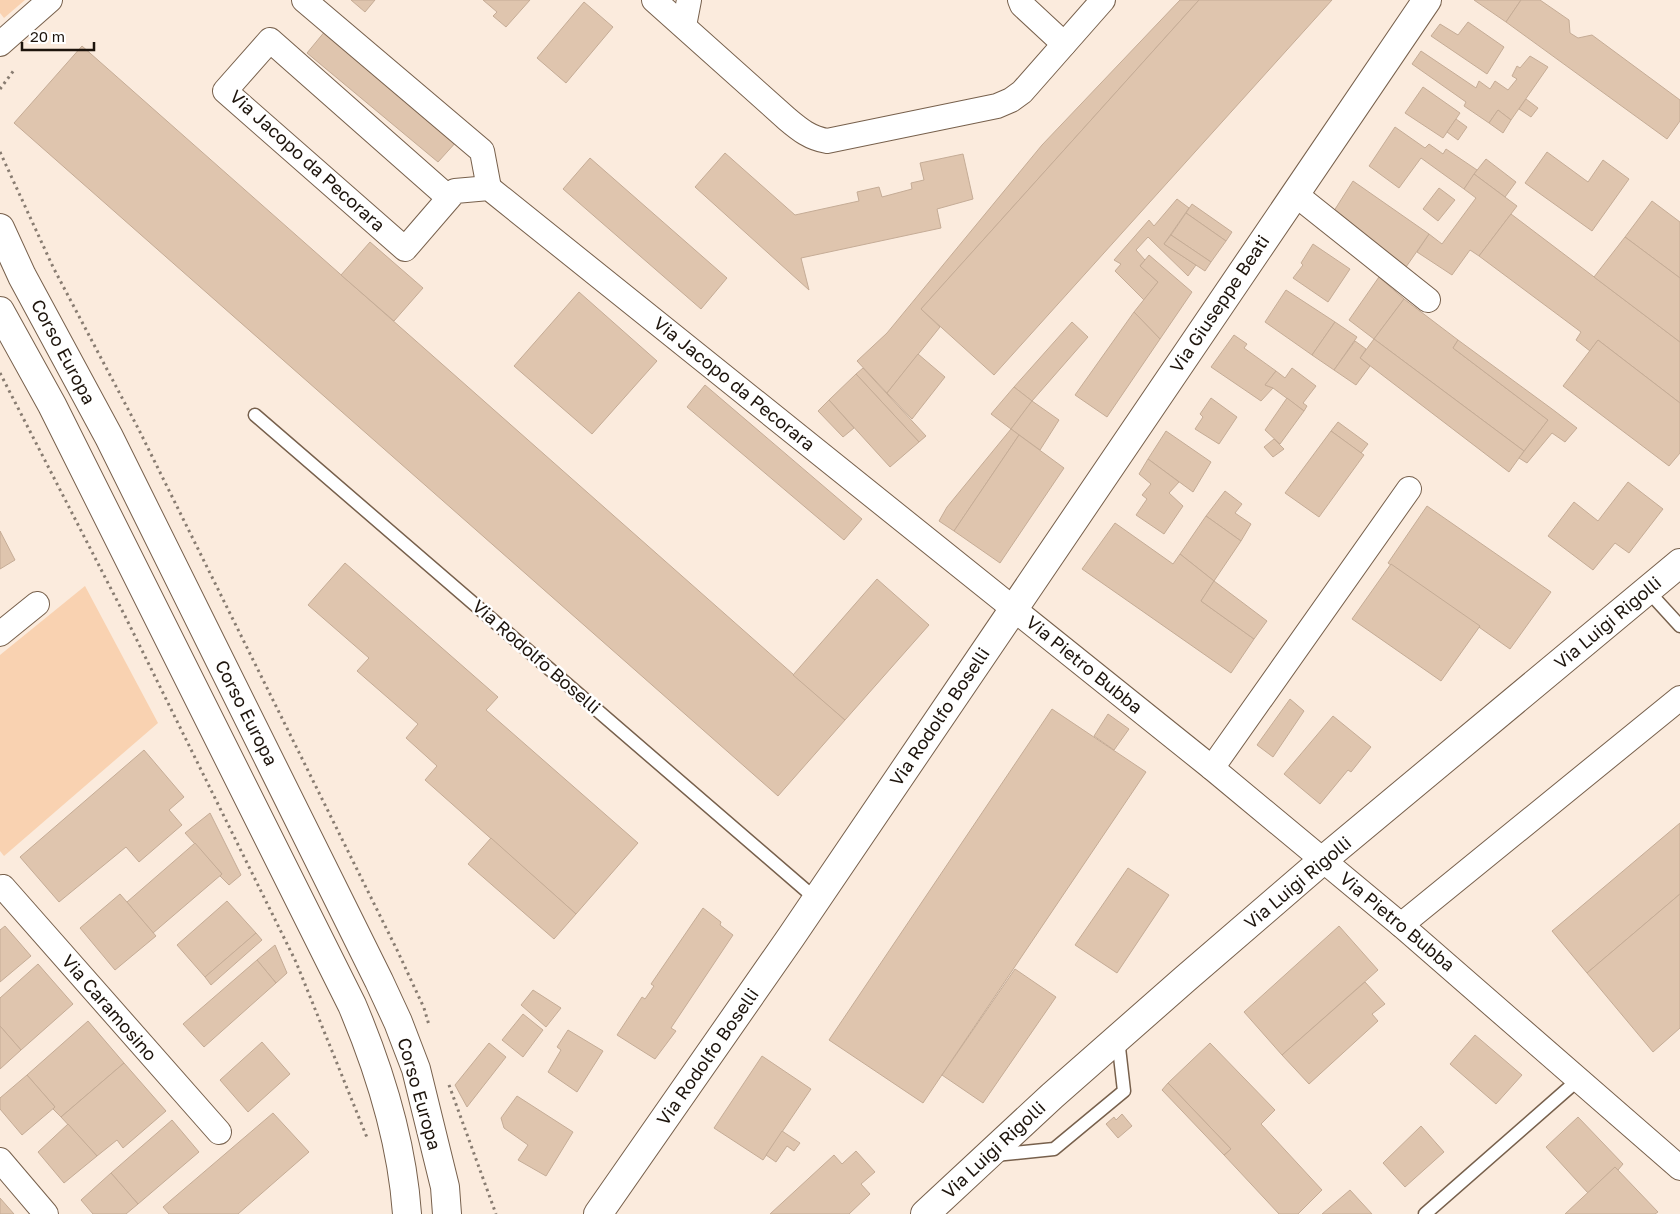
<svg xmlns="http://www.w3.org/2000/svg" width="1680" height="1214" font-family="'Golos Text',sans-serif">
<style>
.green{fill:#f9d2b1}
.building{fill:#dfc5ae;stroke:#c5ac96}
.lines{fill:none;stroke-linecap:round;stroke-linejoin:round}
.service-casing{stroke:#77604c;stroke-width:15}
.minor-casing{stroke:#77604c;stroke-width:26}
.tertiary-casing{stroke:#77604c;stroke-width:30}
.secondary-casing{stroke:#77604c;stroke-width:30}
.path{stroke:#887c71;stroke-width:3;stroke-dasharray:2.5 4;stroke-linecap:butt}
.service{stroke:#fff;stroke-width:12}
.minor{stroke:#fff;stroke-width:24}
.tertiary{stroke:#fff;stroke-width:28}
.secondary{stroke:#fff;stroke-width:28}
.labels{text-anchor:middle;stroke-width:5;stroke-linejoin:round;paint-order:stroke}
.street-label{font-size:18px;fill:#1d140c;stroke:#fff}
</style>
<rect width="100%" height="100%" fill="#fbebdd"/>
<g class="green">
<path d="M0,0H25L4,18L0,13Z"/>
<path d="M85,586L158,723L4,856L0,851V655Z"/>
</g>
<g class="building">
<path d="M351,0H375L365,12Z"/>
<path d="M483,0H530L506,27L493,16L497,12Z"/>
<path d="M1180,0H1199L921,309L940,327L887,393L857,361L887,333L1042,145Z"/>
<path d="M1199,0H1332L994,375L921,309Z"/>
<path d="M1474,0H1521L1506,22Z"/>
<path d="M1521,0H1540L1569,20L1570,33L1578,38L1592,35L1680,100V121L1667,139L1506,22Z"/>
<path d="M584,2L613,27L566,83L537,58Z"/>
<path d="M1468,22L1504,47L1487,74L1431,36L1440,24L1458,35Z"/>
<path d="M326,30L457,141L438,162L307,53Z"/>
<path d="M82,46L845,720L778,796L14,123Z"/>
<path d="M1421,51L1476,88L1479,81L1490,89L1495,81L1508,90L1517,79L1512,76L1517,66L1520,68L1530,56L1548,67L1511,120L1498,110L1489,123L1464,106L1466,102L1412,64Z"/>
<path d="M1423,87L1460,113L1443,138L1405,113Z"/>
<path d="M1526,99L1538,108L1531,117L1519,109Z"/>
<path d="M1498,110L1511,120L1503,133L1489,123Z"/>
<path d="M1456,119L1467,127L1458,140L1447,132Z"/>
<path d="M1395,127L1425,148L1429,144L1443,154L1446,149L1477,170L1464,189L1421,158L1399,188L1369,166Z"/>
<path d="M1547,152L1588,182L1603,160L1629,179L1592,231L1525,183Z"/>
<path d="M725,153L795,215L859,201L857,192L879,187L882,197L912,189L911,183L924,180L920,163L963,154L973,199L937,209L941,228L801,258L809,290L695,187Z"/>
<path d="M590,158L727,278L701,309L563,189Z"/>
<path d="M1486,159L1516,182L1505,197L1474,174Z"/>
<path d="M1474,174L1517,206L1479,256L1470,250L1452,275L1417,252L1429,234L1442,244L1476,198L1464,189Z"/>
<path d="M1353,181L1429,234L1406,267L1332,214Z"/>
<path d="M1439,188L1455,200L1438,221L1423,209Z"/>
<path d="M1177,199L1189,208L1164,244L1196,265L1188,276L1148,237L1136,250L1145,260L1140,266L1158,282L1144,300L1115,271L1121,264L1114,260L1149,220L1154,226Z"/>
<path d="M1652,201L1680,222V278L1625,237Z"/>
<path d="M1192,204L1232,232L1226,241L1186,213Z"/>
<path d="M1186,213L1226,241L1211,262L1171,235Z"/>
<path d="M1511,214L1680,342V403L1598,340L1590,351L1576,340L1581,332L1479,256Z"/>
<path d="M1171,235L1211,262L1205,271L1164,244Z"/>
<path d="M1625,237L1680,278V342L1594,277Z"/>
<path d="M370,242L423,288L394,321L341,275Z"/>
<path d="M1313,244L1350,269L1328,302L1293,278L1303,265L1301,263Z"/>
<path d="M1149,255L1192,292L1160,339L1134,312L1158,282L1140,266Z"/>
<path d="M1379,277L1404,299L1374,339L1349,320Z"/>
<path d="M1286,290L1335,322L1312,355L1265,322Z"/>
<path d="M579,292L657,361L592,434L514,366Z"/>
<path d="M1404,299L1458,340L1453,348L1548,420L1524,451L1374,339Z"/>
<path d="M1134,312L1160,339L1107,417L1075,395Z"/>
<path d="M1072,322L1088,337L1032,401L1014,387Z"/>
<path d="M1335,322L1357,337L1334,370L1312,355Z"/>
<path d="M1234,335L1247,344L1244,348L1276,371L1265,385L1273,388L1261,401L1211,367Z"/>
<path d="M1374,339L1524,451L1509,472L1360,358Z"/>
<path d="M1458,340L1552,409L1577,428L1565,442L1552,433L1527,463L1519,458L1548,420L1453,348Z"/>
<path d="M1598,340L1680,403V453L1669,466L1563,386Z"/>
<path d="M1355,341L1366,349L1360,358L1370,366L1356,385L1334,370Z"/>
<path d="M918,354L945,377L912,419L887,393Z"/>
<path d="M863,368L926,436L919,442L856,374Z"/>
<path d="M1292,368L1316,386L1303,403L1307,406L1304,411L1273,388L1265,385L1276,371L1285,378Z"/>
<path d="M856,374L919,442L890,467L829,400Z"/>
<path d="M705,385L862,519L844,540L687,407Z"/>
<path d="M1014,387L1032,401L1011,429L991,414Z"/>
<path d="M1211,398L1237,417L1219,444L1195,429L1203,417L1200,414Z"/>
<path d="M1287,398L1304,411L1280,444L1265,430Z"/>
<path d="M829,400L854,428L843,437L818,411Z"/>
<path d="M1032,401L1059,420L1040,450L1011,429Z"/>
<path d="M1338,422L1368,444L1361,453L1331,431Z"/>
<path d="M1011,429L1019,435L954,531L939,521L947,507Z"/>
<path d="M1166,431L1211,462L1193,492L1148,459Z"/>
<path d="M1331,431L1364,455L1319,517L1285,493Z"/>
<path d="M1019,435L1064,468L1000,563L954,531Z"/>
<path d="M1274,439L1284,449L1273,457L1264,447Z"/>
<path d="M1148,459L1179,482L1169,493L1183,506L1164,534L1136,515L1147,499L1142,495L1151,484L1139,474Z"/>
<path d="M1628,482L1663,509L1629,553L1615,543L1593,570L1548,536L1574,502L1598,521Z"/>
<path d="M1225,491L1242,504L1235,513L1251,524L1241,541L1206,516Z"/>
<path d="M1427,506L1551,592L1510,649L1388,563Z"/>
<path d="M1206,516L1241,541L1214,581L1180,554Z"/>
<path d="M1115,523L1173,564L1180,554L1214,581L1201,601L1254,639L1231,673L1082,569Z"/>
<path d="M0,531L15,560L0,569Z"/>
<path d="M345,563L498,697L486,710L638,843L576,914L425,780L437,766L406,738L418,724L357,671L369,658L308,605Z"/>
<path d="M1391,564L1480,626L1441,681L1352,619Z"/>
<path d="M877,579L929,625L845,720L793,675Z"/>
<path d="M1214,581L1267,621L1254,639L1201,601Z"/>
<path d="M1290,699L1304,711L1273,757L1257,745Z"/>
<path d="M1052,709L1146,772L923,1103L829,1040Z"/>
<path d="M1108,714L1129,729L1114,750L1094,736Z"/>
<path d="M1333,716L1371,747L1351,772L1348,770L1320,804L1284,774Z"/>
<path d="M144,750L184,797L169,810L182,825L139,862L126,847L59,902L20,857Z"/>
<path d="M210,813L241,875L229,885L220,876L222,874L185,833Z"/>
<path d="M1680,823V894L1587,973L1552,931Z"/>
<path d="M491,838L576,914L554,939L468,864Z"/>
<path d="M195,843L222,874L153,933L127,902Z"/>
<path d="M1128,868L1169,895L1117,973L1075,945Z"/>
<path d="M120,894L156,936L115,970L80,928Z"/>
<path d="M1680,894V1028L1653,1052L1587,973Z"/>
<path d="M227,901L256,933L205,977L177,945Z"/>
<path d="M703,908L721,922L720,925L733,935L671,1028L676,1031L655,1059L617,1035L642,997L645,999L654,986L651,984Z"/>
<path d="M5,926L31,956L0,982V930Z"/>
<path d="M1339,926L1378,970L1282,1055L1244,1012Z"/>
<path d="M256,933L262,940L211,985L205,977Z"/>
<path d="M275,945L287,973L276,983L257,960Z"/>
<path d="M257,960L276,983L204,1047L183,1024Z"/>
<path d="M38,964L73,1004L21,1050L0,1026V998Z"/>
<path d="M1015,969L1056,997L983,1103L942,1075Z"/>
<path d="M1365,982L1385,1004L1372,1014L1378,1021L1309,1084L1282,1055Z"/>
<path d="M533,990L561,1008L546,1027L521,1005Z"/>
<path d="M523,1014L543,1030L523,1057L502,1040Z"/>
<path d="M88,1021L124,1063L61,1117L53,1109L55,1107L27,1075Z"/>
<path d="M0,1026L21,1050L0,1069Z"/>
<path d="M568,1030L603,1051L577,1092L548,1072L561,1050L557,1047Z"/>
<path d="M1475,1035L1522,1075L1496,1104L1450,1064Z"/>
<path d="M262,1042L290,1074L248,1112L220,1080Z"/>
<path d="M489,1043L506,1057L467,1107L455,1085Z"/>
<path d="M1210,1043L1275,1110L1261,1124L1322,1190L1298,1214H1279L1224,1155L1231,1149L1168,1083Z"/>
<path d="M762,1056L811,1089L763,1160L714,1128Z"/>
<path d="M124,1063L166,1111L123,1148L117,1140L97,1156L61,1117Z"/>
<path d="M27,1075L55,1107L22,1135L0,1109V1098Z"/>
<path d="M1168,1083L1231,1149L1224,1155L1162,1090Z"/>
<path d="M517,1096L573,1132L546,1176L518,1160L528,1145L504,1128L501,1118Z"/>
<path d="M273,1113L309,1152L238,1214H169L163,1207Z"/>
<path d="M1122,1114L1132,1126L1118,1138L1106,1124L1114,1117L1116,1120Z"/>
<path d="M1578,1117L1623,1164L1618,1170L1615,1167L1588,1193L1546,1147Z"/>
<path d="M172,1120L199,1152L138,1204L111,1173Z"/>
<path d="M68,1124L97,1156L64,1183L38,1152Z"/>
<path d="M1421,1126L1444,1152L1405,1187L1383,1163Z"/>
<path d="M782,1131L800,1143L794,1151L787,1146L776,1162L766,1155Z"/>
<path d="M856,1151L875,1172L861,1184L870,1194L849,1214H770L834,1155L842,1164Z"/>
<path d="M1615,1167L1658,1212L1655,1214H1565Z"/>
<path d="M111,1173L138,1204L126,1214H93L81,1200Z"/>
<path d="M1350,1190L1372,1214H1322Z"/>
<path d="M0,1198L14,1214H0Z"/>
</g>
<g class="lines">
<defs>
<g id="service">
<path d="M255,415L816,899"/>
<path d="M1648,591L1680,626"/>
<path d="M995,1155L1054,1149L1124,1091L1118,1039"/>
<path d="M1425,1214L1579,1079"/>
</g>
<g id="minor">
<path d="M304,0L482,151L489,188"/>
<path d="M654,0L787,119C800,130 810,138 827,141L997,106L1011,100L1022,92L1103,0"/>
<path d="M1020,0L1022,5L1064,44"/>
<path d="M684,26L689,0"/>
<path d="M0,44L50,0"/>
<path d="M1295,194L1428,300"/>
<path d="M449,198L270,40L225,91L405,249L449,198L455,191L489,188L1212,768L1401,925L1680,1168"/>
<path d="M0,634L37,604"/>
<path d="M1212,768L1409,489"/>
<path d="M0,889L3,887L219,1132"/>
<path d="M1401,925L1680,698"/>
<path d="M0,1160L46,1214"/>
</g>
<path id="tertiary" d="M598,1214L791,937L1427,0"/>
<g id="secondary">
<path d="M0,228L22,276L109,437L379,981L398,1022L416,1069L445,1187L447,1214"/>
<path d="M0,311L52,405L352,1005C380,1071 402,1142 407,1214"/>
<path d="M925,1214L1052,1096L1185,979L1323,860L1680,563"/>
</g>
</defs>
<use href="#service" class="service-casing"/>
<use href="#minor" class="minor-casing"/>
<use href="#tertiary" class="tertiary-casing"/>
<use href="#secondary" class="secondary-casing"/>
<g class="path">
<path d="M0,89L14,70"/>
<path d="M0,152L53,267L139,430L398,952L424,1008L429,1025"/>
<path d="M0,373L126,618L296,962L368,1140"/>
<path d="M449,1085L496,1214"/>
</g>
<use href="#service" class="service"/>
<use href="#minor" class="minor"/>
<use href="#tertiary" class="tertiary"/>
<use href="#secondary" class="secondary"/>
</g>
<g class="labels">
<g class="street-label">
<text transform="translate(307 161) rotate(42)" y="6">Via Jacopo da Pecorara</text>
<text transform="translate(1220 304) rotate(-56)" y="6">Via Giuseppe Beati</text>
<text transform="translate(63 352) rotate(62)" y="6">Corso Europa</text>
<text transform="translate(734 384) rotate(39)" y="6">Via Jacopo da Pecorara</text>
<text transform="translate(1608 623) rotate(-40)" y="6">Via Luigi Rigolli</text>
<text transform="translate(536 657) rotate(41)" y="6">Via Rodolfo Boselli</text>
<text transform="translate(1084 665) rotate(39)" y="6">Via Pietro Bubba</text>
<text transform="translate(246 713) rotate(63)" y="6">Corso Europa</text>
<text transform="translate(940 717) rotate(-56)" y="6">Via Rodolfo Boselli</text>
<text transform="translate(1298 883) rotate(-40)" y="6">Via Luigi Rigolli</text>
<text transform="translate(1397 922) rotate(40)" y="6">Via Pietro Bubba</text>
<text transform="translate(109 1008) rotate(49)" y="6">Via Caramosino</text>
<text transform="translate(708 1057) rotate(-55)" y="6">Via Rodolfo Boselli</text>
<text transform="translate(419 1094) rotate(74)" y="6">Corso Europa</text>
<text transform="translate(994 1150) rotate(-43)" y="6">Via Luigi Rigolli</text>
</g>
</g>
<path d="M22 42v8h72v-8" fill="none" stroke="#1d140c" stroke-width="2.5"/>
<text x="30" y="42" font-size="15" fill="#1d140c" stroke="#ffffff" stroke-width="4" paint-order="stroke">20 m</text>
</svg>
